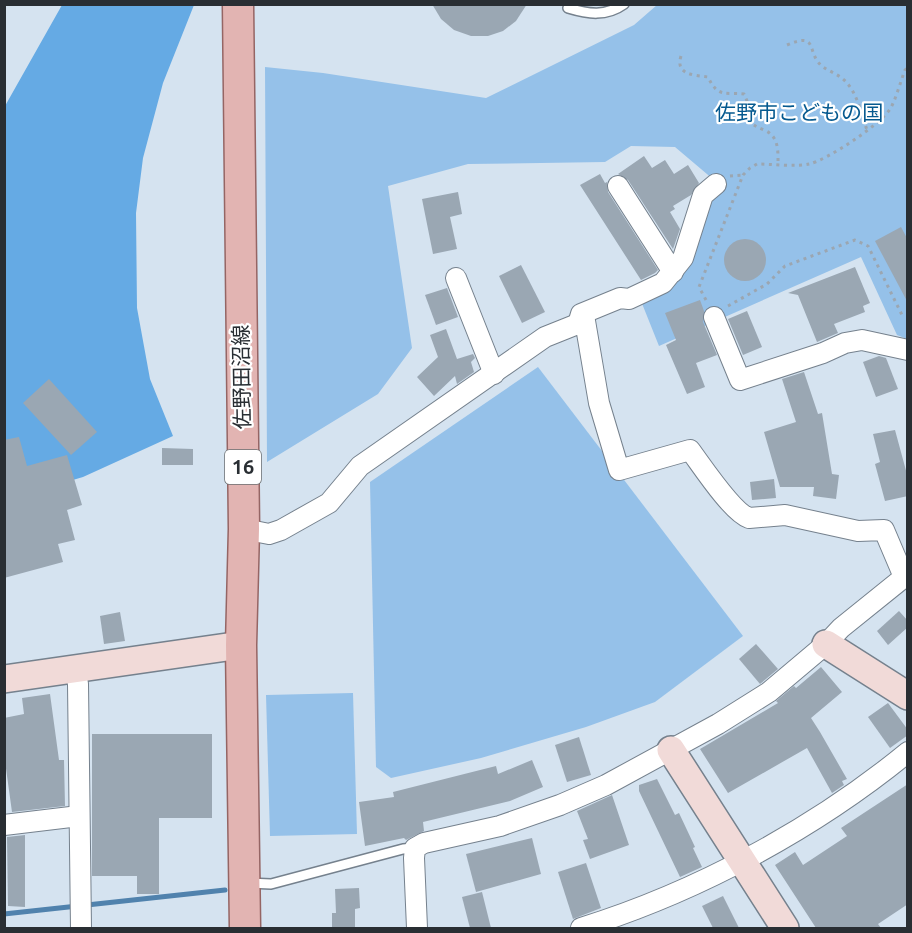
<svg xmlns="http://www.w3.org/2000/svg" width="912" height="933" font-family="Ubuntu,'Noto Sans JP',sans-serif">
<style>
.green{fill:#95c1e9}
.forest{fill:#65aae4}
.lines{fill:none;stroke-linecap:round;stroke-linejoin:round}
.stream{stroke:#5082ad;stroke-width:5}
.building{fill:#9aa7b3}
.lane-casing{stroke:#75818d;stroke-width:12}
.street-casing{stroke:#75818d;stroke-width:22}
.secondary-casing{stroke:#75818d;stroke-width:30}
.primary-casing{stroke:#956564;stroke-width:33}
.path{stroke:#9ba6b1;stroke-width:3;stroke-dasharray:3 4.5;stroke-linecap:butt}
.lane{stroke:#fff;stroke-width:9}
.street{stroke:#fff;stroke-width:20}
.secondary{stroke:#f1dad8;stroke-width:27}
.primary{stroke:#e2b4b2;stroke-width:30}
.labels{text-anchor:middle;stroke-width:4.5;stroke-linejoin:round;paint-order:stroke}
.shield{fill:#fff;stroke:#696d70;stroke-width:1.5}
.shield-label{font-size:20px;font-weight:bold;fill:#292e33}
.park-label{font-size:21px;fill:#05598f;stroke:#fff}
.street-label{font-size:21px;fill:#292e33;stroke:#fff}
</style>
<rect width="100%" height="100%" fill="#d5e3f0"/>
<g class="green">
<path d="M657,5H907V339L897,335L861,257L659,346L641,301L669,286L714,180L675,147L631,146L605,162L468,164L388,186L412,348L378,394L267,462L265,67L323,73L486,98L634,25Z"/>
<path d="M538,367L743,636L655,702L586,727L481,758L391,778L376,767L370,482Z"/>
<path d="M353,693L357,834L270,836L266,695Z"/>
</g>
<path class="forest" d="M62,5H194L163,83L143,158L136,213L137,308L150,379L173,436L83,477L5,500V106Z"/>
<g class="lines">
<path class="stream" d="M4,914L225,890"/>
</g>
<g class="building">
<path d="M432,4H527L516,21L503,31L488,36H471L454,30L441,19Z"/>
<path d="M644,156L652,168L665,160L674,174L688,165L699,183L691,195L673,206L675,209L670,212L680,229L673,249L628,180L618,174Z"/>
<path d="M600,174L605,183L607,182L608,192L658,270L655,273L641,280L580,185Z"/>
<path d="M458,192L462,214L450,217L457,249L433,254L422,199Z"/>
<path d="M901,227L908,240V303L875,241Z"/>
<circle cx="745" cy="260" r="21"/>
<path d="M521,265L545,312L522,323L499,276Z"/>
<path d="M855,267L870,303L863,306L865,312L834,324L838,333L817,342L798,295L788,293Z"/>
<path d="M447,288L458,317L436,325L425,295Z"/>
<path d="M700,300L704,311L703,322L717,355L696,363L705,387L687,394L666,345L676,340L665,313Z"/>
<path d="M747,311L762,347L743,355L728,319Z"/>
<path d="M446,329L457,359L473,354L475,358L471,362L474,372L457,384L455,376L434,396L417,377L438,357L430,335Z"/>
<path d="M879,356L886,358L898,389L876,397L863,362Z"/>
<path d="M804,372L818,414L822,413L832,474L839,475L836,499L813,496L814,487H780L764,432L796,422L782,379Z"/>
<path d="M49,379L97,432L71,455L23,403Z"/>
<path d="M895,430L908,478V496L885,501L875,464L880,462L873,434Z"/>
<path d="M19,437L27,466L67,455L82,505L67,510L75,540L58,544L63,562L4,578V440Z"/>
<path d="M162,448L193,449V465H162Z"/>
<path d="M774,479L776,498L752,500L750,482Z"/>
<path d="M899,611L908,621V627L888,645L877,631Z"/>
<path d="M120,612L125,641L104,644L100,616Z"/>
<path d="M756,644L778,669L760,684L739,659Z"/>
<path d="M821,667L842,692L811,718L820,732L847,779L842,781L844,785L832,793L807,748L728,793L700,749L778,703L776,701L794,686L796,688Z"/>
<path d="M50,694L59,760H64L65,806L12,812L4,754V718L24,714L22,698Z"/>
<path d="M888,703L908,730V735L890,748L868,717Z"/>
<path d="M92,734H212V818H159V894H137V876H92Z"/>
<path d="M579,737L591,775L567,782L555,745Z"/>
<path d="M532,760L543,787L510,801L423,822L424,831L406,840L404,838L365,846L359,802L394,797L393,792L496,766L498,774Z"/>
<path d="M657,779L675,815L679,813L695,847L693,848L702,867L680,877L639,791V785Z"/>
<path d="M908,784V904L878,924L881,928H816L775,865L795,852L803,865L847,836L841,828Z"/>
<path d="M612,795L629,845L590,859L583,840L588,839L577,811Z"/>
<path d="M25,835V907L8,906L7,837Z"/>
<path d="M532,838L541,874L476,892L466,854Z"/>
<path d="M586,863L601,908L573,919L558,872Z"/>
<path d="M359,888L360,908L355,909V928H332V913H336L335,889Z"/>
<path d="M482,892L491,928H470L462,897Z"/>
<path d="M723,896L739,928H713L702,906Z"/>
</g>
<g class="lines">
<defs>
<g id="lane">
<path d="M568,8C588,14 606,17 624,4"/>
<path d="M247,883L271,884L403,849L415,848"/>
</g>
<g id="street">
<path d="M618,186L673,272"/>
<path d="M456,278L494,374"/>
<path d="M714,317L740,380L823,353L845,343L862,340L908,350"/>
<path d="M578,324L581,314L620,298L629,299L663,283L683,258L703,195L716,184"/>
<path d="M244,529L269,534L281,530L329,503L360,466L545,337L585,321L599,403L619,470L690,450C702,466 732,512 749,518L785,515L858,531L884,530L904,577"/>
<path d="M75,668L78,684L81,928"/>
<path d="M4,825L79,816"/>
<path d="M417,928L414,858L415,848L424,843L500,826L560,805L606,785L718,724L769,692L826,644L841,628L908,574"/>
<path d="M581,928C697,892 814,829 908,752"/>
</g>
<g id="secondary">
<path d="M826,644L908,696"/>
<path d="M4,679L241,645"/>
<path d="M671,750L785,928"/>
</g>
<path id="primary" d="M238,4L244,529L241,645L245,928"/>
</defs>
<use href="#lane" class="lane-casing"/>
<use href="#street" class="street-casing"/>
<use href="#secondary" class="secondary-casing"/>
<use href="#primary" class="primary-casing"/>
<g class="path">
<path d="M787,45C820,31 805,53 823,67C829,71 837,74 843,79C857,91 861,113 867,130"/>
<path d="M681,56C675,75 694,75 708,77C718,98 725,92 744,94L750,108L748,120C754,126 757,127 764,130C779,136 778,151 778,164"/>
<path d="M730,176L743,175"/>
<path d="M706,300L699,287L743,175L750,168L757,164C771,164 797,167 809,164C827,160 880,125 890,109C895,102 901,80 905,70L908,68"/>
<path d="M728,306L767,284L785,266L855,240L868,246L902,315"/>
</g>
<use href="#lane" class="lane"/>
<use href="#street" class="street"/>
<use href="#secondary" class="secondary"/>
<use href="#primary" class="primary"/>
</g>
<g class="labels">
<rect class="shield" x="225" y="450" width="36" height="34" rx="4.5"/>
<g class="shield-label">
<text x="243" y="474">16</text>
</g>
<g class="park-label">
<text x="799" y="120">佐野市こどもの国</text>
</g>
<g class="street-label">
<text transform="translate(242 377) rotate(-91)" y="7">佐野田沼線</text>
</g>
</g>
<rect width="912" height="933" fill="none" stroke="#292e33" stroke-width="12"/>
</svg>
